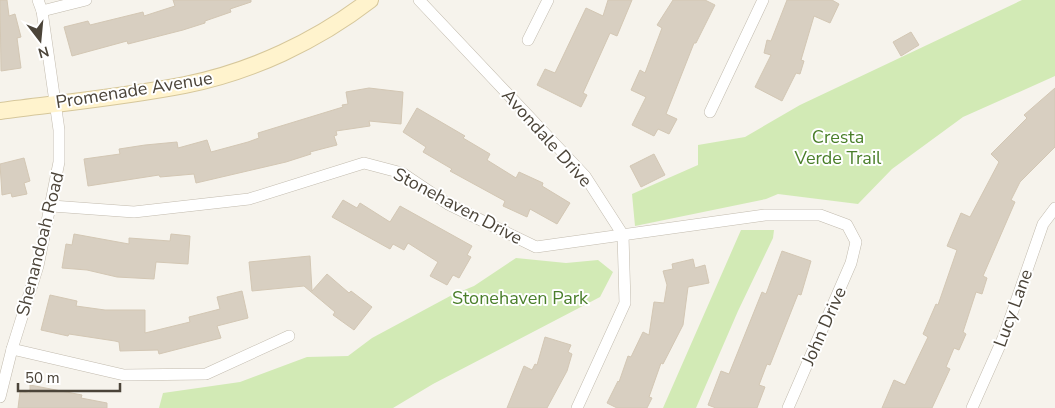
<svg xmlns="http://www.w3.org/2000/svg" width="1055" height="408" font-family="'Nunito Sans',sans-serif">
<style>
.green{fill:#d2eab5}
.building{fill:#d8cfc1;stroke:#d3c7b4}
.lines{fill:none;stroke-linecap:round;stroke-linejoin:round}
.minor-casing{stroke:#c2bbae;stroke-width:12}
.secondary-casing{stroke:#d6c79b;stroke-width:18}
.minor{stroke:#fff;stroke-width:11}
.secondary{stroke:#fff3cd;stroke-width:16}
.labels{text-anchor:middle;stroke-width:4;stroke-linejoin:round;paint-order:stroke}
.street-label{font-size:18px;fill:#4b4439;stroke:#fff}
.park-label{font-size:18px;fill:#4a7f2a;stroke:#fff}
</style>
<rect width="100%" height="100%" fill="#f6f3ec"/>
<g class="green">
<path d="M1022,0H1055V76L963,117L892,169L858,204L778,194L766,199L635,226L632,194L698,165V145L745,137L800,105Z"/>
<path d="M741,230H774L773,238L738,311L696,408H663Z"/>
<path d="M516,258L566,263L598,260L613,272L600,297L433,384L393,408H159L163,393L240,382L307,357L348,356L372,338L452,295L474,286Z"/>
</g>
<g class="building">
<path d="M0,0H7L9,16L15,14L21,37L17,38L21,68L1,71Z"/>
<path d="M173,0H251V2L230,9L231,12L205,21V23L183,30L128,44L127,41L72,56L64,27L88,21L90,25L143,12L144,16L175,6Z"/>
<path d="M608,0H632L617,36L610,33L583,93L587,95L581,107L537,85L545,69L555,73L586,8L603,16Z"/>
<path d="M673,0H705L715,5L696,43H694L666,114L677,119L669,134L658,129L654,136L632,125L646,97L631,90L640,70L645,73L662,28L657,25Z"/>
<path d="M787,0H832L839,4L830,23L814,16L801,60L804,61L800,74L796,73L782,101L755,87L771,55L764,53L767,40L771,41Z"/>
<path d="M911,32L919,45L901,56L893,42Z"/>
<path d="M369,88L403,92L401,124L369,121L370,126L336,131L337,135L334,136L337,145L310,152L311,154L286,162L196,183L194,174L160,177L159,175L88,186L84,159L120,154L119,149L145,145L177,142L178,148L207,140L211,152L248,142L259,138L258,133L343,107L342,105L348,104L346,92Z"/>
<path d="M1055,88V147L1020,182L1011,200L1015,202L983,276L987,278L982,294L976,292L963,332L966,334L959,350L954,348L946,367L950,369L932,408H882L894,380L905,385L928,337L923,334L936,304L938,305L957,250L947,246L961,213L970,217L999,162L991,154L1027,118L1024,115Z"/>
<path d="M417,108L465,136L463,138L490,154L487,160L516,178L519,172L543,183L542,186L570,203L557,224L530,209L527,217L503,206L505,201L450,171L452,169L423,152L426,147L403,132Z"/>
<path d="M654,154L665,175L641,187L630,166Z"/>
<path d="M24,158L30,181L24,183L27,194L12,197L11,193L2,195L0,164Z"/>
<path d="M343,200L357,208L360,203L390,222L400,206L472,246L467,255L471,257L459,278L453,275L447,285L430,276L438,262L408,243L404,250L393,244L390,249L332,217Z"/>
<path d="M74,234L129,244V238L170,241L171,234L190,236L188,264L156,262L154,279L117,277L87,270L62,268L66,244L72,245Z"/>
<path d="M782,251L811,261L801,295L798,294L770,365L767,364L759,385L765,387L757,408H716L708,405L721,371L729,374L762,292L766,294Z"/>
<path d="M310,256L312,291L327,274L349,293L351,291L372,307L354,330L333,315L335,312L304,286L252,291L249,262Z"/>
<path d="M693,259L695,268L705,265L709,283L688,287L683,325L663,364L661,363L649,397L652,398L647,408H617L607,403L618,381L619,382L628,356L631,357L643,332L649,335L654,302L664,303L667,285L663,271L673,269L672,264Z"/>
<path d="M242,291L248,318L217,326L221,338L159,354L158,350L120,351L119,342L115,341L69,334L68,336L41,330L50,295L77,301L76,306L105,310H145V333L190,322L189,317L220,309L217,297Z"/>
<path d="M545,337L571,345L568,352L572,354L567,371L547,408H507L524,366L532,370L535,364L537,365Z"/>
<path d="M30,385L82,395L81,398L107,403V408H18L20,392L30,393Z"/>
</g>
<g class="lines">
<defs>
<g id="minor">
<path d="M419,0L585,176L623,235L625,303L577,408"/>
<path d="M42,11L86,0"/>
<path d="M528,40L548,0"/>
<path d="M710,112L763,0"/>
<path d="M52,206L134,212L249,199L364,163L402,173L448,204L536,247L765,215H820L847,225L856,242L851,263L788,408"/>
<path d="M12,349L124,375L206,374L289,336"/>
<path d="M0,397L12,349L38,266L59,162V130L42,11L38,0"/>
<path d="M972,408L1004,336L1043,224L1055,208"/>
</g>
<path id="secondary" d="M0,111C61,103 124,97 185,85C251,72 317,41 370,0"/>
</defs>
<use href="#minor" class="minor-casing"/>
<use href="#secondary" class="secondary-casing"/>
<use href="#minor" class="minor"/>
<use href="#secondary" class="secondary"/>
</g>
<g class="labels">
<g class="street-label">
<text transform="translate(134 90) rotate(-9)" y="6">Promenade Avenue</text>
<text transform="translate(547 138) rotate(48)" y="6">Avondale Drive</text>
<text transform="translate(458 206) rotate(28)" y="6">Stonehaven Drive</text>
<text transform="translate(40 244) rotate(-76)" y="6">Shenandoah Road</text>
<text transform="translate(1013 308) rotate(-70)" y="6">Lucy Lane</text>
<text transform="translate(824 326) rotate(-66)" y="6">John Drive</text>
</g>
<g class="park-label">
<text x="838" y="143">Cresta<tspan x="838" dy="21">Verde Trail</tspan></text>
<text x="520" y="304">Stonehaven Park</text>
</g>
</g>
<g transform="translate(40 40) rotate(164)" stroke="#ffffff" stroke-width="4" paint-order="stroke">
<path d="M0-4L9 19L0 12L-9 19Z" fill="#4b4439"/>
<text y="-8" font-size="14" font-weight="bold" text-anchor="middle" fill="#4b4439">N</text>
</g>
<path d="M18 383v8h102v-8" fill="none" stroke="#4b4439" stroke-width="2.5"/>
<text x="25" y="383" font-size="15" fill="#4b4439" stroke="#ffffff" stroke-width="4" paint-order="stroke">50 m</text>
</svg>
